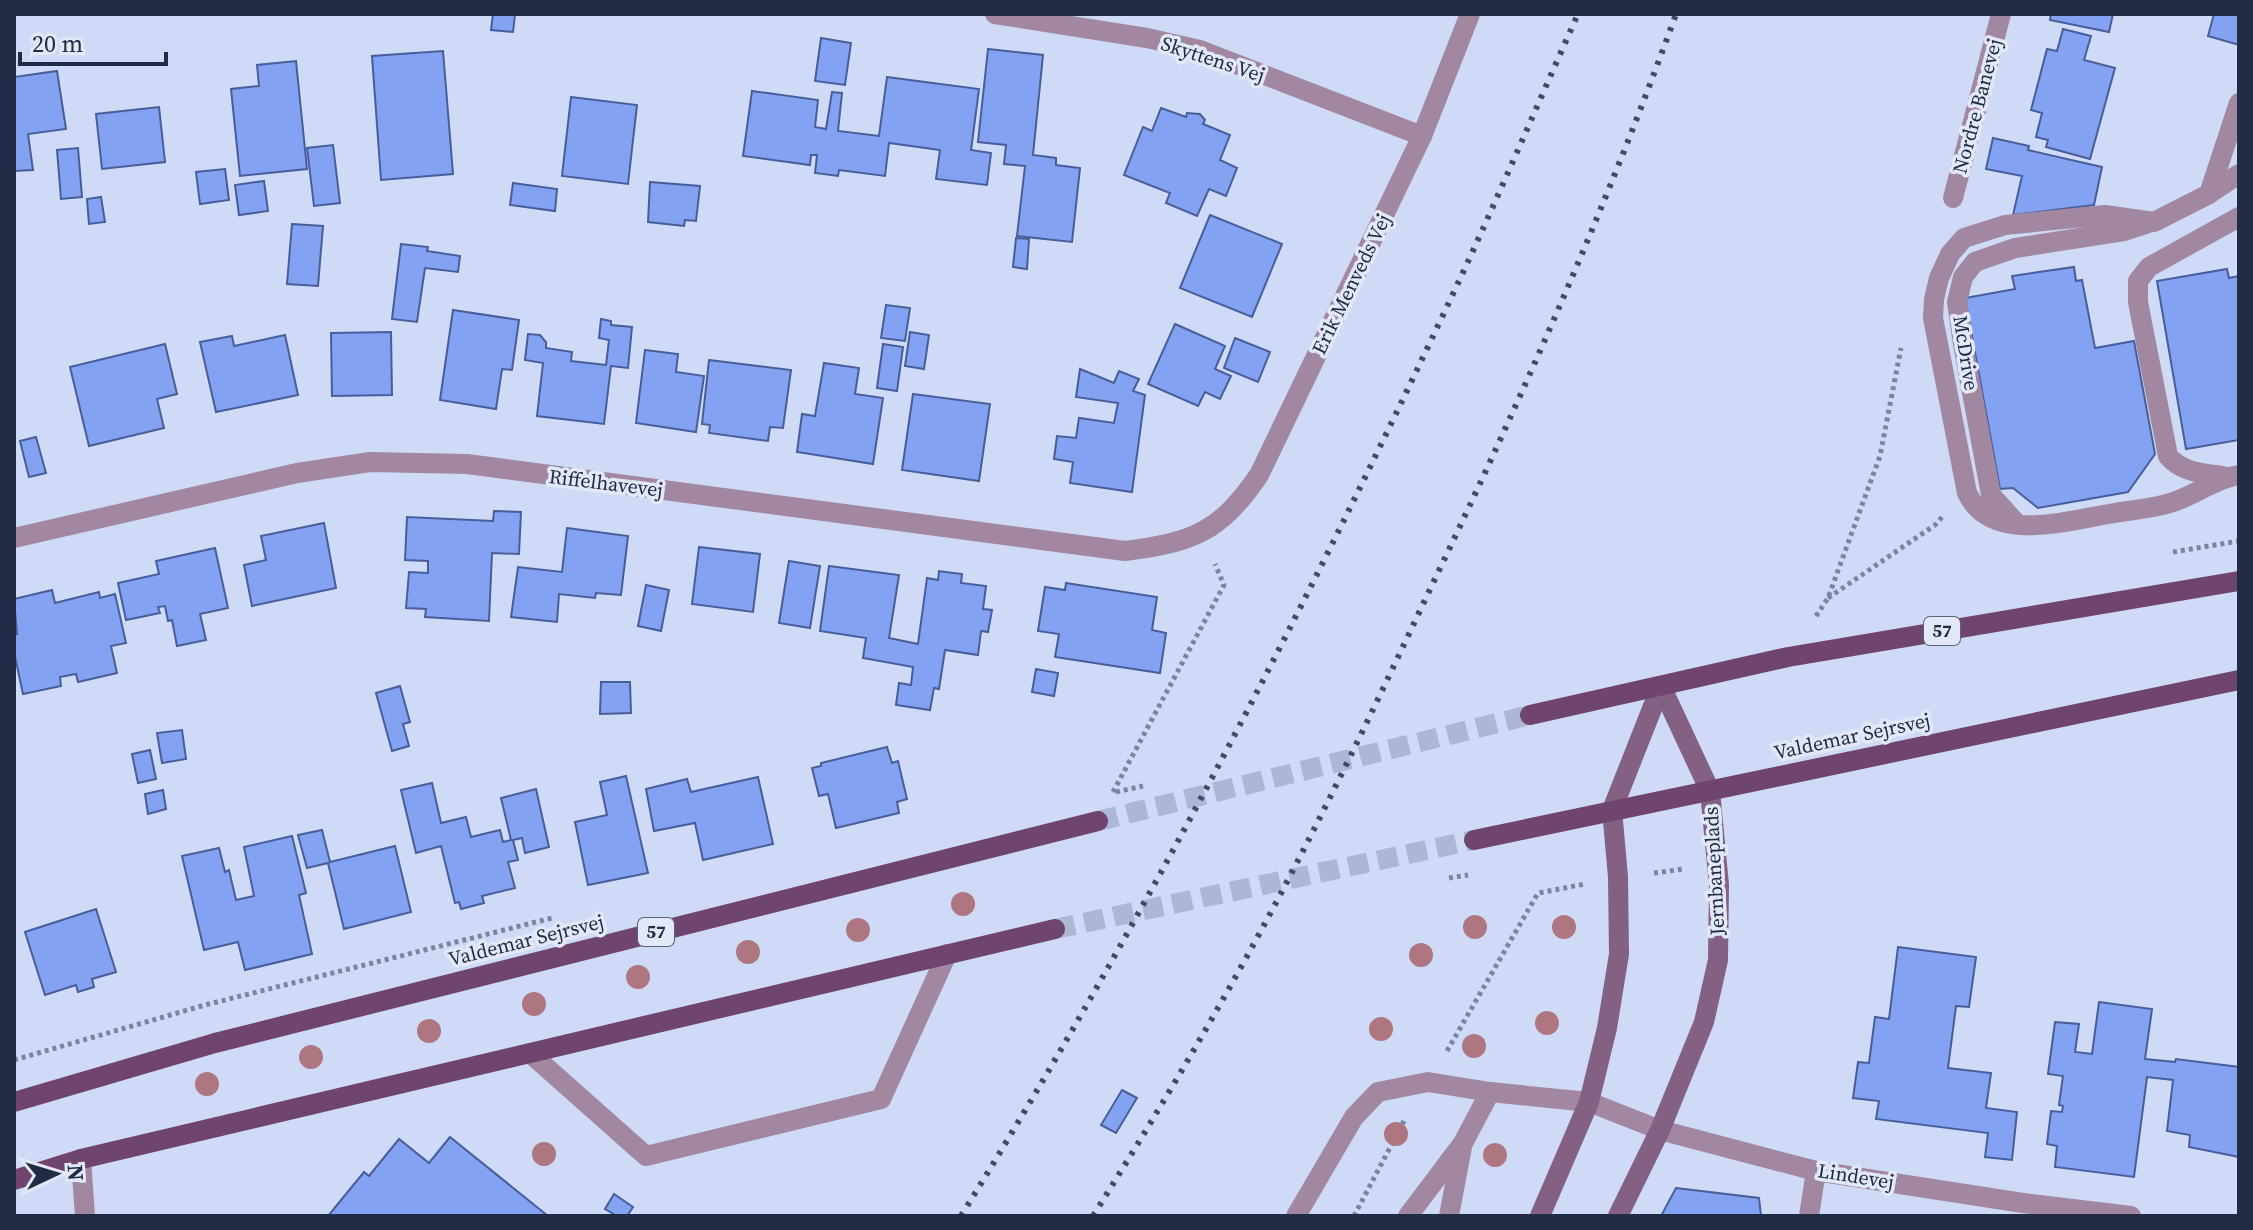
<svg xmlns="http://www.w3.org/2000/svg" width="2253" height="1230" font-family="'Source Serif 4',serif">
<style>
.building{fill:#83a2f2;stroke:#485e9b;stroke-width:2}
.lines{fill:none;stroke-linecap:round;stroke-linejoin:round}
.primary-tunnel{stroke:#acb7d3;stroke-width:20;stroke-dasharray:20 10;stroke-linecap:butt}
.path{stroke:#7a85a0;stroke-width:5;stroke-dasharray:4 4;stroke-linecap:butt}
.lane{stroke:#a188a0;stroke-width:20}
.street{stroke:#a188a0;stroke-width:20}
.secondary{stroke:#846083;stroke-width:20}
.primary{stroke:#6f446f;stroke-width:20}
.rail{stroke:#404b65;stroke-width:6;stroke-dasharray:4 8;stroke-linecap:butt}
.tree{fill:#ae7681}
.labels{text-anchor:middle;stroke-width:7;stroke-linejoin:round;paint-order:stroke}
.shield{fill:#e2e8f6;stroke:#5a647a;stroke-width:2}
.shield-label{font-size:18px;font-weight:bold;fill:#202b45}
.street-label{font-size:20px;fill:#202b45;stroke:#e2e8f6}
</style>
<rect width="100%" height="100%" fill="#cfdaf6"/>
<g class="building">
<path d="M493,14H515L513,32L491,30Z"/>
<path d="M2051,14H2113L2109,32L2050,20Z"/>
<path d="M2214,14H2239V45L2208,36Z"/>
<path d="M2063,29L2091,36L2084,60L2115,68L2090,159L2046,147L2048,140L2036,137L2042,113L2031,110L2047,49L2057,51Z"/>
<path d="M821,38L851,43L845,85L815,81Z"/>
<path d="M988,49L1043,55L1033,155L1056,158V165L1080,168L1072,242L1017,236L1025,166L1004,164L1006,145L978,142Z"/>
<path d="M443,51L453,174L381,180L372,56Z"/>
<path d="M296,61L307,169L240,176L231,89L259,86L257,65Z"/>
<path d="M57,71L66,129L28,134L33,170L14,171V77Z"/>
<path d="M887,77L979,89L971,150L991,153L987,185L936,179L940,150L889,143L885,176L839,170L838,176L815,173L817,155H811L810,165L743,156L752,91L818,100L815,127L826,129L832,92L842,93L838,131L879,136Z"/>
<path d="M571,97L637,105L628,184L562,176Z"/>
<path d="M159,107L165,162L102,169L96,114Z"/>
<path d="M1161,108L1186,117L1187,113L1200,114L1205,120L1203,124L1230,135L1220,160L1237,168L1226,196L1209,189L1197,216L1166,203L1170,193L1124,175L1143,127L1152,131Z"/>
<path d="M1993,138L2029,146L2028,150L2102,167L2094,205L2013,215L2022,176L1986,169Z"/>
<path d="M333,145L340,203L314,206L307,148Z"/>
<path d="M78,148L82,197L61,199L57,150Z"/>
<path d="M225,169L229,200L200,204L196,172Z"/>
<path d="M264,181L268,211L239,215L235,185Z"/>
<path d="M650,182L700,186L696,221L685,220L684,226L648,222Z"/>
<path d="M513,183L557,189L555,211L510,205Z"/>
<path d="M101,197L105,222L89,224L87,199Z"/>
<path d="M1210,215L1282,244L1252,317L1180,288Z"/>
<path d="M292,224L323,226L318,286L287,284Z"/>
<path d="M1016,238L1029,239L1027,269L1013,267Z"/>
<path d="M401,244L428,247L427,251L460,256L458,272L425,268L417,322L392,319Z"/>
<path d="M2074,267L2076,281L2082,280L2095,348L2134,341L2155,454L2128,492L2038,508L2013,488L2000,489L1965,298L2015,289L2012,276Z"/>
<path d="M2227,269L2229,278L2239,276V440L2186,449L2157,281Z"/>
<path d="M886,305L910,308L905,341L881,338Z"/>
<path d="M453,310L519,320L512,370L502,369L496,409L440,400Z"/>
<path d="M601,319L611,321V325L632,327L628,368L611,366L604,424L537,416L543,363L525,360L528,334L540,335L546,342V348L572,352L571,361L606,365L609,340L599,338Z"/>
<path d="M1175,324L1225,346L1215,369L1231,376L1220,399L1205,392L1198,406L1148,384Z"/>
<path d="M391,332L392,395L332,396L331,333Z"/>
<path d="M910,332L929,335L924,369L905,366Z"/>
<path d="M285,335L298,395L216,412L200,342L232,336L234,346Z"/>
<path d="M1235,338L1270,352L1258,382L1224,368Z"/>
<path d="M165,344L177,394L157,399L164,428L89,446L70,367Z"/>
<path d="M883,344L903,347L897,391L877,388Z"/>
<path d="M645,350L678,354L676,372L704,376L696,432L636,423Z"/>
<path d="M709,360L791,370L783,428L770,427L768,441L709,433L710,425L702,424Z"/>
<path d="M824,363L859,368L855,394L883,398L873,464L797,452L802,414L815,416Z"/>
<path d="M1080,369L1114,383L1119,371L1139,379L1133,391L1145,395L1132,492L1070,483L1073,462L1054,459L1057,436L1076,438L1079,418L1114,423L1118,403L1076,397Z"/>
<path d="M913,394L990,404L979,481L902,470Z"/>
<path d="M36,437L46,473L29,477L20,441Z"/>
<path d="M494,511L521,512L519,554L492,553L489,621L425,617L426,609L406,608L409,572L428,573V561L405,560L407,517L493,521Z"/>
<path d="M324,523L336,588L252,606L244,565L266,560L261,536Z"/>
<path d="M567,528L628,536L621,595L596,593L595,598L559,594L557,622L511,617L518,567L562,572Z"/>
<path d="M699,547L760,554L753,612L692,604Z"/>
<path d="M215,548L228,608L200,614L206,640L177,646L172,620L168,621L165,606L158,607L160,613L126,620L118,583L159,574L156,561Z"/>
<path d="M789,561L820,566L810,628L779,623Z"/>
<path d="M829,566L899,575L889,638L918,644L927,578L938,580L939,571L962,574L961,583L986,586L983,609L992,610L988,632L981,631L978,655L945,650L939,689L934,688L930,710L896,705L899,683L911,685L913,667L863,658L866,638L820,631Z"/>
<path d="M1066,583L1157,597L1152,630L1166,633L1160,673L1055,657L1059,634L1038,631L1045,587L1065,590Z"/>
<path d="M646,585L669,590L661,631L638,626Z"/>
<path d="M52,590L55,603L99,592L100,598L115,594L126,643L111,646L117,673L78,682L76,674L60,677L61,686L23,694L14,652V635L17,634L14,599Z"/>
<path d="M1036,669L1058,673L1054,696L1032,692Z"/>
<path d="M601,682H630L631,713L600,714Z"/>
<path d="M400,686L410,722L403,724L409,746L392,751L376,693Z"/>
<path d="M182,730L186,759L162,763L157,733Z"/>
<path d="M887,747L892,763L898,761L907,799L897,802L899,813L836,828L828,794L819,796L812,768L821,766V763Z"/>
<path d="M150,750L156,779L138,783L132,754Z"/>
<path d="M626,776L648,873L588,885L575,822L607,815L600,782Z"/>
<path d="M758,777L773,844L703,860L695,823L654,831L646,789L687,779L691,792Z"/>
<path d="M432,783L441,823L466,817L471,837L500,830L503,842L511,840L501,798L536,789L549,847L525,853L522,838L513,840L518,860L508,862L515,888L482,896L484,903L461,909L459,902L455,903L441,846L416,853L401,790Z"/>
<path d="M163,790L166,809L148,814L145,794Z"/>
<path d="M322,830L330,862L395,846L411,912L344,929L328,863L307,868L298,835Z"/>
<path d="M292,836L306,893L299,895L312,954L245,970L238,942L204,950L182,856L219,848L225,872L229,870L236,900L254,896L244,847Z"/>
<path d="M96,909L116,972L92,979L94,987L78,992L76,985L45,995L25,932Z"/>
<path d="M1898,947L1976,957L1969,1007L1956,1006L1948,1068L1991,1073L1986,1108L2017,1112L2012,1160L1985,1157L1988,1133L1876,1119L1879,1101L1853,1098L1858,1062L1869,1063L1875,1017L1889,1019Z"/>
<path d="M2099,1002L2152,1009L2145,1059L2175,1062L2176,1059L2239,1067V1157L2189,1147L2190,1135L2167,1131L2173,1080L2147,1077L2134,1177L2055,1167L2057,1146L2047,1144L2051,1111L2062,1112L2063,1106L2059,1105L2063,1076L2048,1074L2055,1022L2079,1024L2075,1052L2092,1054Z"/>
<path d="M1122,1090L1137,1098L1116,1133L1101,1125Z"/>
<path d="M450,1137L548,1216H328L364,1172L369,1176L399,1139L429,1163Z"/>
<path d="M1676,1188L1759,1198L1761,1216H1661Z"/>
<path d="M614,1194L633,1207L627,1216H617L605,1209Z"/>
</g>
<g class="lines">
<g class="primary-tunnel">
<path d="M1098,821L1530,715"/>
<path d="M1055,929L1474,840"/>
</g>
<g class="path">
<path d="M2173,552L2239,541"/>
<path d="M1828,598L1935,525L1943,516"/>
<path d="M1816,616L1828,598L1880,456L1901,348"/>
<path d="M1113,792L1224,585L1215,564"/>
<path d="M1116,792L1143,786"/>
<path d="M1654,873L1684,869"/>
<path d="M1449,878L1468,875"/>
<path d="M1447,1051L1538,893L1585,884"/>
<path d="M14,1060L205,1005L552,918"/>
<path d="M1354,1216L1404,1121"/>
</g>
<g class="lane">
<path d="M2239,174L2209,194L2154,222L2105,215L2005,225L1964,238L1950,254L1939,278L1934,299L1933,318L1967,493C1991,544 2066,521 2109,514C2129,510 2151,509 2170,503C2194,496 2214,479 2239,475"/>
<path d="M2209,194L2239,103"/>
<path d="M2228,477C2207,473 2183,474 2168,456L2138,302V281L2149,267L2239,217"/>
<path d="M2017,524L1991,495L1963,344L1957,302L1963,277L1975,262L2015,248L2124,231L2146,224"/>
<path d="M530,1053L646,1156L881,1099L947,954"/>
<path d="M1296,1216L1354,1117L1378,1092L1428,1082L1490,1092L1589,1102"/>
<path d="M1408,1216L1463,1143L1490,1092"/>
<path d="M1449,1216L1462,1147"/>
<path d="M1809,1216L1816,1171"/>
</g>
<g class="street">
<path d="M995,14L1147,38L1200,50L1422,136"/>
<path d="M1953,198L2001,14"/>
<path d="M14,538L297,473L370,462L467,464L1125,551C1193,542 1219,533 1259,475L1422,136L1470,14"/>
<path d="M1589,1102L1660,1130L1816,1171L2023,1203L2131,1216"/>
<path d="M81,1159L85,1216"/>
</g>
<g class="secondary">
<path d="M1540,1216L1589,1102L1607,1028L1619,954L1618,877L1612,810L1661,686"/>
<path d="M1618,1216L1660,1130L1704,1022L1718,960L1719,885L1710,791L1661,686"/>
</g>
<g class="primary">
<path d="M1530,715L1788,657L2239,581"/>
<path d="M1474,840L2239,680"/>
<path d="M14,1102L215,1043L1098,821"/>
<path d="M14,1180L81,1159L1055,929"/>
</g>
<g class="rail">
<path d="M961,1216C1147,916 1309,601 1459,281C1500,193 1538,103 1578,14"/>
<path d="M1093,1216C1169,1095 1242,971 1307,843C1351,757 1392,670 1433,583C1522,397 1606,208 1676,14"/>
</g>
</g>
<g class="tree">
<circle cx="963" cy="904" r="12"/>
<circle cx="1475" cy="927" r="12"/>
<circle cx="1564" cy="927" r="12"/>
<circle cx="858" cy="930" r="12"/>
<circle cx="748" cy="952" r="12"/>
<circle cx="1421" cy="955" r="12"/>
<circle cx="638" cy="977" r="12"/>
<circle cx="534" cy="1004" r="12"/>
<circle cx="1547" cy="1023" r="12"/>
<circle cx="1381" cy="1029" r="12"/>
<circle cx="429" cy="1031" r="12"/>
<circle cx="1474" cy="1046" r="12"/>
<circle cx="311" cy="1057" r="12"/>
<circle cx="207" cy="1084" r="12"/>
<circle cx="1396" cy="1134" r="12"/>
<circle cx="544" cy="1154" r="12"/>
<circle cx="1495" cy="1155" r="12"/>
</g>
<g class="labels">
<g class="shield">
<rect x="1924" y="617" width="36" height="28" rx="6"/>
<rect x="638" y="918" width="36" height="28" rx="6"/>
</g>
<g class="shield-label">
<text x="1942" y="637">57</text>
<text x="656" y="938">57</text>
</g>
<g class="street-label">
<text transform="translate(1213 59) rotate(18)" y="7">Skyttens Vej</text>
<text transform="translate(1977 106) rotate(-75)" y="7">Nordre Banevej</text>
<text transform="translate(1351 284) rotate(-64)" y="7">Erik Menveds Vej</text>
<text transform="translate(1966 353) rotate(81)" y="7">McDrive</text>
<text transform="translate(606 483) rotate(7)" y="7">Riffelhavevej</text>
<text transform="translate(1852 736) rotate(-12)" y="7">Valdemar Sejrsvej</text>
<text transform="translate(1714 871) rotate(-93)" y="7">Jernbaneplads</text>
<text transform="translate(526 940) rotate(-14)" y="7">Valdemar Sejrsvej</text>
<text transform="translate(1856 1176) rotate(9)" y="7">Lindevej</text>
</g>
</g>
<rect width="2253" height="1230" fill="none" stroke="#202b45" stroke-width="32"/>
<g transform="translate(56 1174) rotate(86)" stroke="#e2e8f6" stroke-width="6" paint-order="stroke">
<path d="M0-6L14 30L0 20L-14 30Z" fill="#202b45"/>
<text y="-12" font-size="22" font-weight="bold" text-anchor="middle" fill="#202b45">N</text>
</g>
<path d="M20 52v12h146v-12" fill="none" stroke="#202b45" stroke-width="4"/>
<text x="32" y="52" font-size="24" fill="#202b45" stroke="#e2e8f6" stroke-width="6" paint-order="stroke">20 m</text>
</svg>
